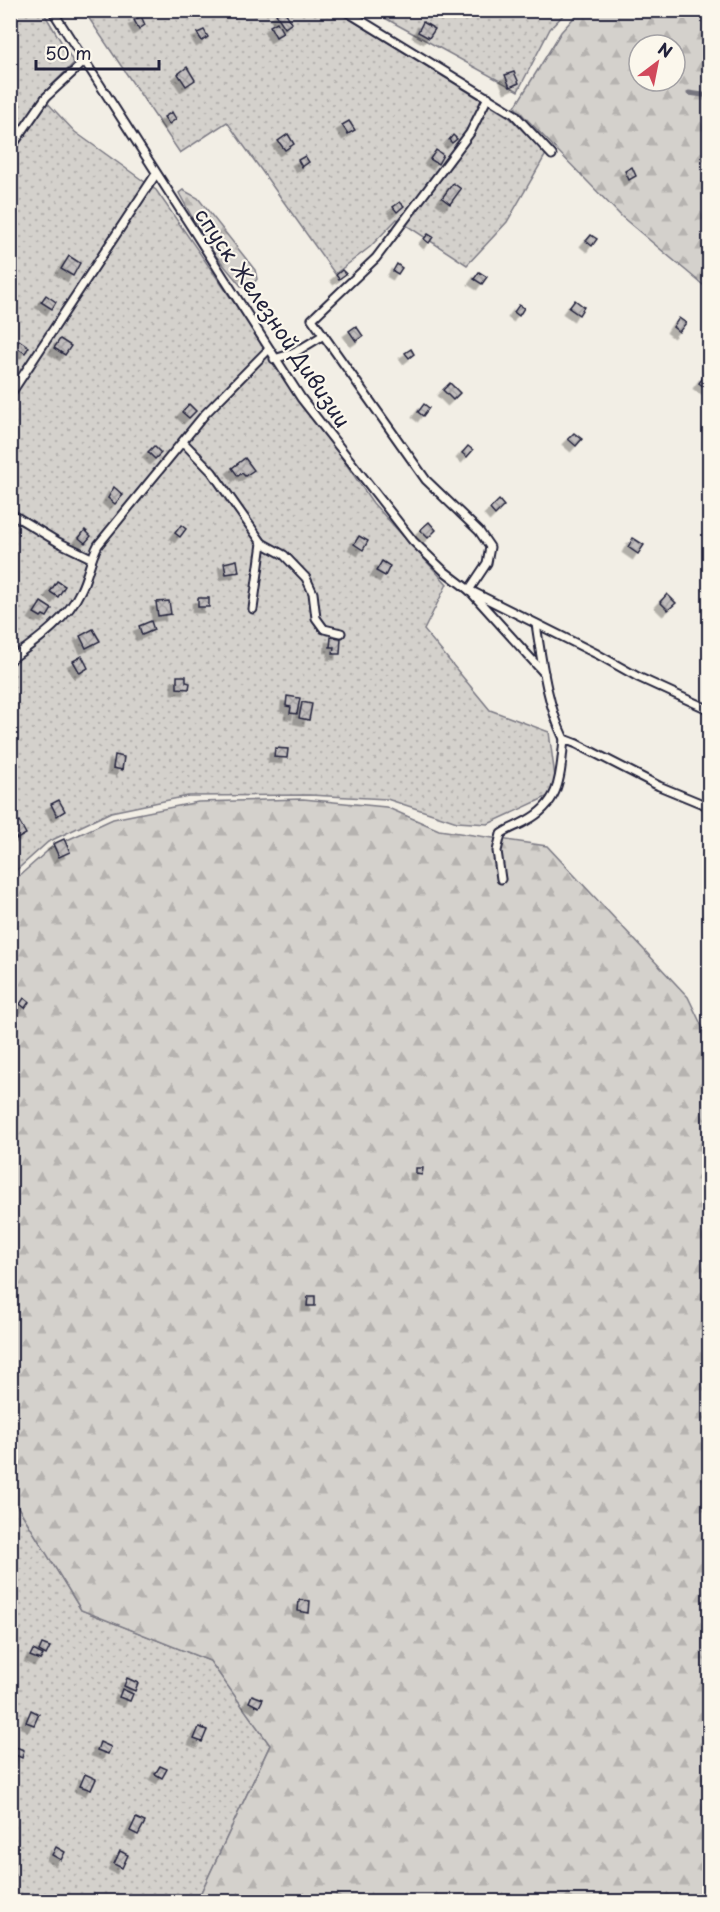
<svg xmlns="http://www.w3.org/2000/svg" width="720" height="1912" font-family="'Playpen Sans',sans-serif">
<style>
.grass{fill:url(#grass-dots);stroke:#7b7a84;stroke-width:1.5}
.forest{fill:url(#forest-firs);stroke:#7b7a84;stroke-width:1.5;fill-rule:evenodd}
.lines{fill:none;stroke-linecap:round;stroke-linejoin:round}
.stream{stroke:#76747f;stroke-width:5}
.building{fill:url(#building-cross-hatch);stroke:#22223b;stroke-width:1.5;filter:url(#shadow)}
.lane-casing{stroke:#22223b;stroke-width:11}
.lane{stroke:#fbf7ec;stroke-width:7}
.labels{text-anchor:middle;stroke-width:4.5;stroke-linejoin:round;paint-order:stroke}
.street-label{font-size:21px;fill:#22223b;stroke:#fbf7ec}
</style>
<defs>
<pattern id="grass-dots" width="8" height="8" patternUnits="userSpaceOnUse" patternTransform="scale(1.5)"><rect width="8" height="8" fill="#d4d1cc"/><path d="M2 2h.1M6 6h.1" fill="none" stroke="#b6b3b0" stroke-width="1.8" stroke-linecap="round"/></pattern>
<pattern id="forest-firs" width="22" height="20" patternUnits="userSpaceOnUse" patternTransform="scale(1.5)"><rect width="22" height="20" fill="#d4d1cc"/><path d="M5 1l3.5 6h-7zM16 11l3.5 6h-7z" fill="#b6b3b0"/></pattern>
<pattern id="building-cross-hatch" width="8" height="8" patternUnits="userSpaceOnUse" patternTransform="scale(1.5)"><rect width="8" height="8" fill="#c2bebe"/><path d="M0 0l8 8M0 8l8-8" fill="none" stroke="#a6a3a4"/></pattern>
<filter id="shadow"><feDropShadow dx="-5.5" dy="5.5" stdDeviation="0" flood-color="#0004"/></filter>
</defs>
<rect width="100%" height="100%" fill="#f2eee5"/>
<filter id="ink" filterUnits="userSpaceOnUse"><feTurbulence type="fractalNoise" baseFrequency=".0167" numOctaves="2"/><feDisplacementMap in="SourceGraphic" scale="12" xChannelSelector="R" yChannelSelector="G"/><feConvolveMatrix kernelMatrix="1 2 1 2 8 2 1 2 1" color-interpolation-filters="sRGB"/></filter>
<g filter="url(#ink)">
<g class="grass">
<path d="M42,10L74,63L41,96L75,132L156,190L373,503L447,584L424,630L490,710L549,732L557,792L488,824L457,822L387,799L309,795L188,796L111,812L48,842L11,875L10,11Z"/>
<path d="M84,11H331L345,16L509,117L546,154L507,222L467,265L397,219L370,247L335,274L227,122L180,153Z"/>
<path d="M372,11H567L550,29L518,91Z"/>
<path d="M10,1500L15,1502L81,1610L210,1661L270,1745L197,1901H11Z"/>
</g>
<g class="forest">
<path d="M580,11H709V290L622,217L515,107L561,32ZM639,45H675V81H639Z"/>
<path d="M183,190L198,198L255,270L257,279L252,285L241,286L207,245L179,193Z"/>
<path d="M303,799L386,807L439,830L547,846L688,997L710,1043L709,1901H197L270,1745L210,1661L81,1610L15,1502L11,1500L10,884L52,847L113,819L198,802Z"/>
</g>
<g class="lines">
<path class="stream" d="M689,93L710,96"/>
</g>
<g class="building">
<path d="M281,10H284L292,23L285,28L276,14Z"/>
<path d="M141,16L145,25L139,29L134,20Z"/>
<path d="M277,22L283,33L276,37L270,26Z"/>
<path d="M423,22L435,29L429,38L418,32Z"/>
<path d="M204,30L208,37L202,41L197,33Z"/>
<path d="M187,67L195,80L186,86L178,74Z"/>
<path d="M514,72L519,83L510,87L505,75Z"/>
<path d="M172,112L176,119L169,124L164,117Z"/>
<path d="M349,121L355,130L348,134L342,125Z"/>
<path d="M288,134L294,144L285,150L278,141Z"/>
<path d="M453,135L457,139L452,143L449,140Z"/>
<path d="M436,150L443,155L438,164L430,159Z"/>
<path d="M305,156L309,162L302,167L298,160Z"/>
<path d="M632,167L636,176L629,180L625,171Z"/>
<path d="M453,183L461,189L450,204L442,198Z"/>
<path d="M400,202L404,206L397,212L393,207Z"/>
<path d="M428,234L433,237L429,243L424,239Z"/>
<path d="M591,235L597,239L592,246L586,241Z"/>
<path d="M69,256L80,263L73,276L61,269Z"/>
<path d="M397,264L402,268L398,274L393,271Z"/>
<path d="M342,270L346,274L339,279L336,275Z"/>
<path d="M479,272L487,277L482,284L474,279Z"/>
<path d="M46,295L56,302L52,309L41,302Z"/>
<path d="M575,300L584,307L579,315L569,308Z"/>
<path d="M519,305L524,308L519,316L514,312Z"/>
<path d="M679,318L686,323L679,332L673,327Z"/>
<path d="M356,326L363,336L356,341L349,331Z"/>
<path d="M60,339L71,346L65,355L54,348Z"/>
<path d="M19,340L29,347L25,353L15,346Z"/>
<path d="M411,349L414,354L409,358L405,353Z"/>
<path d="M705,375L710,378L708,390L699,383Z"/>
<path d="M450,383L460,393L453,400L443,390Z"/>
<path d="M189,404L196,411L189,418L182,412Z"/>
<path d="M424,404L429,408L423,416L418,412Z"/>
<path d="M574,433L582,439L576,446L568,439Z"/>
<path d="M154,446L161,453L155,459L148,452Z"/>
<path d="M468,446L473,450L467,457L462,453Z"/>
<path d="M245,458L254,470L245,476L242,473L238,476L232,468Z"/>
<path d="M114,487L123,495L115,504L108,498Z"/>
<path d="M499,500L504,506L495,515L490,509Z"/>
<path d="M429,522L436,530L428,538L420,530Z"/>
<path d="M181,525L186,529L180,537L175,533Z"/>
<path d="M85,530L91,536L85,543L79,538Z"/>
<path d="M359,536L368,541L363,550L354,544Z"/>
<path d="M633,538L644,545L638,554L628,547Z"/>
<path d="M237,560L239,572L226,574L224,563Z"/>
<path d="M382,561L390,566L385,576L376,571Z"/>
<path d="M57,581L65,586L58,597L50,592Z"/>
<path d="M667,594L676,603L668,610L660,602Z"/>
<rect x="198" y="598" width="11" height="9"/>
<path d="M169,601L171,614L158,616L156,602Z"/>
<path d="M41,602L52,609L47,617L43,615L41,617L34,613Z"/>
<path d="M151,621L154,630L142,635L139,626Z"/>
<path d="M93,629L100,641L86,648L80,636Z"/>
<path d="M331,637L341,638L340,654H333L334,647H330Z"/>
<path d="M82,656L88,668L80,673L73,661Z"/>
<path d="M177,676H186V682L190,683L189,689L177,688Z"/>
<path d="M287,696L300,698L297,714L290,713L291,707L286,706Z"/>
<path d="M302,702L312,704L309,720L299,718Z"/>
<path d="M275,748L288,749L287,758L274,757Z"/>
<path d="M115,755L124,757L122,770L113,768Z"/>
<path d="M59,800L65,811L57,816L51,804Z"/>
<path d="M19,821L26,834L17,839L10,826Z"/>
<path d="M64,839L70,852L59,857L53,844Z"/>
<path d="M24,998L29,1002L25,1008L20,1004Z"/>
<path d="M416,1168H423L422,1175L416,1174Z"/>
<path d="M308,1296H315V1306H307Z"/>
<path d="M299,1600L310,1601L309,1613L298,1611Z"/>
<path d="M42,1644L50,1647L46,1655L39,1651Z"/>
<path d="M33,1650L43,1655L40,1660L30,1656Z"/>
<path d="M127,1678L138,1683L135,1691L124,1686Z"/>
<path d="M122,1689L133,1694L130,1701L119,1697Z"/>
<path d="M252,1695L263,1699L259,1707L249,1702Z"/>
<path d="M31,1710L39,1714L34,1725L26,1722Z"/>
<path d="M199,1727L207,1730L202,1742L194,1739Z"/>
<path d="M100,1742L111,1747L108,1754L97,1750Z"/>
<path d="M13,1746L24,1750L22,1758L11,1753Z"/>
<path d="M160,1766L167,1769L162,1778L155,1774Z"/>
<path d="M85,1774L96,1779L91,1790L80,1786Z"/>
<path d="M136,1818L145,1822L138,1835L130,1831Z"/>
<path d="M56,1847L65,1852L61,1860L52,1855Z"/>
<path d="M120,1851L128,1855L122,1868L114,1864Z"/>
</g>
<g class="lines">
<defs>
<g id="lane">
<path d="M52,10L301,398L413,541L444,571L469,590L597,654L638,677L710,710"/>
<path d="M344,10L514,114L552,155"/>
<path d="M488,97L470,133L376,258L312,319L426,480L479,531L490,547L487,563L469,590L544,673"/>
<path d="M10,149L46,97L84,62"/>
<path d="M274,359L294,353L322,336"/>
<path d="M10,395L156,174"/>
<path d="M184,443L212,472L262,543L284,555L306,578L313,593L316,618L324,629L341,633"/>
<path d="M10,513L58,542L91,558"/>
<path d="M253,609L262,543"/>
<path d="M536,624C542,663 547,704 564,739L577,744L659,786L710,807"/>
<path d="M10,660C36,641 67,620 81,590C88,576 90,560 98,545L205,414L268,350"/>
<path d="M501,879L497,851L501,834C509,828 518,826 526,821C562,802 560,775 564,739"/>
</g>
</defs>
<use href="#lane" class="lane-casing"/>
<use href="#lane" class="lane"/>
</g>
</g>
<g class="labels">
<g class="street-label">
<text transform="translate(272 318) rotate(56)" y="7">спуск Железной Дивизии</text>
</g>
</g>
<rect width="720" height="1912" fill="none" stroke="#fbf7ec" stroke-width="36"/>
<rect x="18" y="18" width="684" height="1876" fill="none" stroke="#22223b" stroke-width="2" filter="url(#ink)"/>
<g transform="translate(657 63) rotate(32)"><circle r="28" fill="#fbf7ec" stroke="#a4a2a5" stroke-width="1.5"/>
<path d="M0-4.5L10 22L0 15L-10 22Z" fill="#d1495b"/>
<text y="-9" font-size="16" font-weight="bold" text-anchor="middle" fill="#22223b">N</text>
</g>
<path d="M36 60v9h123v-9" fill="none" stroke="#22223b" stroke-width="3"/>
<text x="45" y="60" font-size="18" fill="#22223b" stroke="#fbf7ec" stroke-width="4.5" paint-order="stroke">50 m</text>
</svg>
